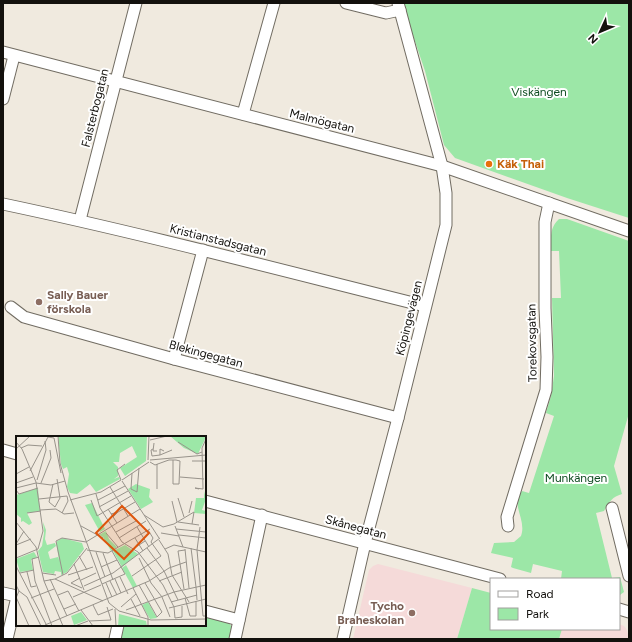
<svg xmlns="http://www.w3.org/2000/svg" width="632" height="642" font-family="Figtree,sans-serif">
<style>
.education{fill:#f5dad9}
.green{fill:#9ce7a7}
.lines{fill:none;stroke-linecap:round;stroke-linejoin:round}
.minor-casing{stroke:#716c62;stroke-width:13}
.minor{stroke:#fff;stroke-width:11}
.food-dot{fill:#e8710a;stroke:#fff;stroke-width:1.5}
.education-dot{fill:#8d6e63;stroke:#fff;stroke-width:1.5}
.labels{text-anchor:middle;stroke-width:4;stroke-linejoin:round;paint-order:stroke}
.park-label{font-size:12px;fill:#0f4c21;stroke:#fff}
.street-label{font-size:12px;fill:#13110d;stroke:#fff}
.food-label{font-size:12px;font-weight:bold;fill:#c56008;stroke:#fff;text-anchor:start}
.education-label{font-size:12px;font-weight:bold;fill:#785e54;stroke:#fff;text-anchor:start}
.inset-road{fill:none;stroke:#98938b;stroke-width:1}
.view{fill:#dd550c;fill-opacity:0.15;stroke:#dd550c;stroke-width:2}
.inset-edge{fill:none;stroke:#13110d;stroke-width:2}
</style>
<rect width="100%" height="100%" fill="#f0eadf"/>
<g class="education">
<path d="M378,564L472,588L457,639H353L369,570L373,566Z"/>
<path d="M619,624L624,626L627,630L629,639H559L562,629H619Z"/>
</g>
<g class="green">
<path d="M402,3H629V218L567,198L455,158L444,145L425,71Z"/>
<path d="M559,219H567L629,241V413L614,466L622,494C612,497 609,502 604,511L596,513L612,578L620,577L624,592L620,595L619,579H561L562,571L533,564L531,573L513,568L511,567L513,558L491,553L494,543L514,542L521,536C527,519 510,506 522,491L529,493L554,416L546,413L551,396L554,376L552,298H561L559,251H551C551,239 549,228 559,219Z"/>
<path d="M472,588L491,593V629H562L559,639H457Z"/>
<path d="M205,615L227,621L233,628L230,639H120L123,625H205Z"/>
</g>
<g class="lines">
<defs>
<g id="minor">
<path d="M346,3L386,13L400,10"/>
<path d="M3,52L442,166L629,231"/>
<path d="M3,99L14,56"/>
<path d="M243,114L274,3"/>
<path d="M3,204C145,234 284,271 425,306"/>
<path d="M80,220L136,3"/>
<path d="M11,307L24,317L174,359L398,418"/>
<path d="M174,359L203,250"/>
<path d="M3,450L17,454"/>
<path d="M205,501L500,579"/>
<path d="M612,508L629,576"/>
<path d="M508,526L507,517L546,390L547,357L545,308V222L549,203"/>
<path d="M3,593L17,596"/>
<path d="M619,609L629,612"/>
<path d="M205,611L239,620"/>
<path d="M7,639L17,597"/>
<path d="M115,639L118,625"/>
<path d="M235,639L262,515"/>
<path d="M343,639L365,543L398,418L446,225V193L442,166L398,3"/>
</g>
</defs>
<use href="#minor" class="minor-casing"/>
<use href="#minor" class="minor"/>
</g>
<circle class="food-dot" cx="489" cy="164" r="4"/>
<g class="education-dot">
<circle cx="39" cy="302" r="4"/>
<circle cx="412" cy="613" r="4"/>
</g>
<g class="labels">
<g class="park-label">
<text x="539" y="96">Viskängen</text>
<text x="576" y="482">Munkängen</text>
</g>
<g class="street-label">
<text transform="translate(95 108) rotate(-76)" y="4">Falsterbogatan</text>
<text transform="translate(322 121) rotate(14)" y="4">Malmögatan</text>
<text transform="translate(218 240) rotate(14)" y="4">Kristianstadsgatan</text>
<text transform="translate(409 318) rotate(-76)" y="4">Köpingevägen</text>
<text transform="translate(532 343) rotate(-91)" y="4">Torekovsgatan</text>
<text transform="translate(206 354) rotate(15)" y="4">Blekingegatan</text>
<text transform="translate(356 527) rotate(15)" y="4">Skånegatan</text>
</g>
<g class="food-label">
<text x="497" y="168">Käk Thai</text>
</g>
<g class="education-label">
<text x="47" y="299">Sally Bauer<tspan x="47" dy="14">förskola</tspan></text>
<text x="404" y="610" text-anchor="end">Tycho<tspan x="404" dy="14">Braheskolan</tspan></text>
</g>
</g>
<g transform="translate(16 436)">
<rect width="190" height="190" fill="#f0eadf"/>
<path d="M42,0H131L130,25L109,40L104,32L121,21L116,10L104,17L103,26H97L102,31V40L98,43L103,41L104,43L80,56L74,48L61,58L54,57L51,51L53,38L51,31L47,33L45,28ZM154,0H190V1L182,18L168,12ZM120,48L134,53L133,61L137,66L125,73L112,53ZM22,52L24,75L11,77L16,87L13,89L7,85L5,86V82L0,78V59ZM188,55L190,63L186,74L190,75V78L178,77L180,62H188ZM76,67L89,93L84,96L69,69ZM27,86L30,94L29,103L31,109L39,107L40,110L32,116L34,123L42,121L43,124L40,106L46,102L66,107L68,113L51,136L45,139V136L39,135L38,138L27,136L22,115L26,110L28,97ZM90,95L93,103L101,111L95,115L87,101L83,99ZM109,109L122,118L106,131L97,115ZM18,116L21,121L15,124L17,134L4,136L0,123ZM110,129L121,150L117,152L106,132ZM132,166L141,182L134,183L126,169ZM65,176L71,184L58,189L55,180ZM103,178L130,185L131,190H102Z" fill="#9ce7a7"/>
<path class="inset-road" d="M42,0L44,27L52,56L93,167L103,175L135,184L190,183M32,1L38,2L45,37M134,4L151,0M0,6L6,13L20,46L27,95L22,113L0,122M162,6L181,18L186,16M138,7L137,15H141M5,12L12,9L26,10M0,13L14,0M137,13L135,14L136,20L144,19V13L148,15M144,19L156,14M132,24L133,0M134,24L190,19M176,25H190M134,26L139,29L150,25L153,24H160L164,25L163,48H157V24M141,28V53M14,35L32,1M116,37L115,53L121,56L123,32M0,38L13,31M164,41L188,43M21,44L30,14L29,5M105,44L101,34L109,28M106,44L133,26M106,45L143,102M0,47L17,41M25,47L35,22L34,14M37,48L33,66L39,71L44,62L41,43M94,51L112,80M0,52L20,47L35,49L49,45M183,53L179,52L187,53L186,12L190,3M0,54L3,58L22,52M80,58L84,72L106,106L122,116L147,149L158,171L159,182L166,181V170M162,62L168,81M23,63L51,60L52,65L46,77M54,64L85,56L105,44M75,64L81,80L115,60M82,64L109,50M156,65L161,86M83,71L112,55M92,73L101,87M24,74L40,73L48,78L58,77M102,76L119,66M11,77L25,75M173,77L176,65M95,78L102,76L97,81M128,79L147,91M0,86L20,111L28,145L47,190M162,86L183,89M65,90L87,102M159,90L167,111M121,91L133,111M147,91L158,88L178,76L176,88M184,91L181,114L187,180H190M160,93L190,96M100,96L120,85M90,97L102,111M145,97L163,100M163,99L190,102M103,102L130,85M119,102L127,115M143,104L152,118L156,139L173,166M0,108L8,95M0,109L15,103M131,112L148,135L162,164M175,112L180,151M117,113L129,105M149,113L158,109L190,116M169,113L173,152M71,114L92,117L134,93M80,116L89,141M87,117L97,144M63,120L71,134M23,121L16,123L19,145L36,190M123,122L135,147L146,161M58,128L68,154M0,130L31,190M85,131L101,124M11,136L15,151L20,150M4,137L18,134M26,137L40,139M47,139L40,105L46,102L70,106L124,73M52,139L77,131M116,140L145,120L135,106L137,102L132,94M104,141L112,158M64,142L55,147L66,152M34,143L51,180M39,143L51,137L71,112M99,143L105,157M65,144L80,137M28,145L39,143L87,165M94,145L101,159M143,145L166,136M90,147L96,161M86,148L109,138L96,115M0,149L3,155L0,162M123,149L141,181L146,176L129,147M68,150L97,137L144,102M180,151L181,164M117,152L132,181V190M168,153L162,115L169,114M3,155L11,161L25,190M42,159L52,155L63,175M0,161L13,190M57,161L85,149M146,161L154,181M15,162L38,153M169,162L174,180H180V165M115,163L124,180M155,166L181,159M77,169L82,179L97,173M105,171L120,158M153,172L190,163M48,173L60,168M99,173L100,190M65,174L77,190M110,174L158,156L190,149M73,185L95,184L91,171M29,189L133,145L153,132L170,126M59,190L72,185"/>
<path class="view" d="M106,70L133,97L108,123L80,97Z"/>
<rect width="190" height="190" class="inset-edge"/>
</g>
<rect width="632" height="642" fill="none" stroke="#13110d" stroke-width="8"/>
<rect x="490" y="578" width="130" height="52" fill="#ffffff" stroke="#a1a09e"/>
<rect x="498" y="591" width="20" height="6" fill="#ffffff" stroke="#a1a09e"/>
<text x="526" y="598" font-size="12" fill="#13110d">Road</text>
<rect x="498" y="608" width="20" height="12" fill="#9ce7a7" stroke="#a1a09e"/>
<text x="526" y="618" font-size="12" fill="#13110d">Park</text>
<g transform="translate(600 32) rotate(226)" stroke="#ffffff" stroke-width="3" paint-order="stroke">
<path d="M0-3L7 15L0 10L-7 15Z" fill="#13110d"/>
<text y="-6" font-size="11" font-weight="bold" text-anchor="middle" fill="#13110d">N</text>
</g>
</svg>
